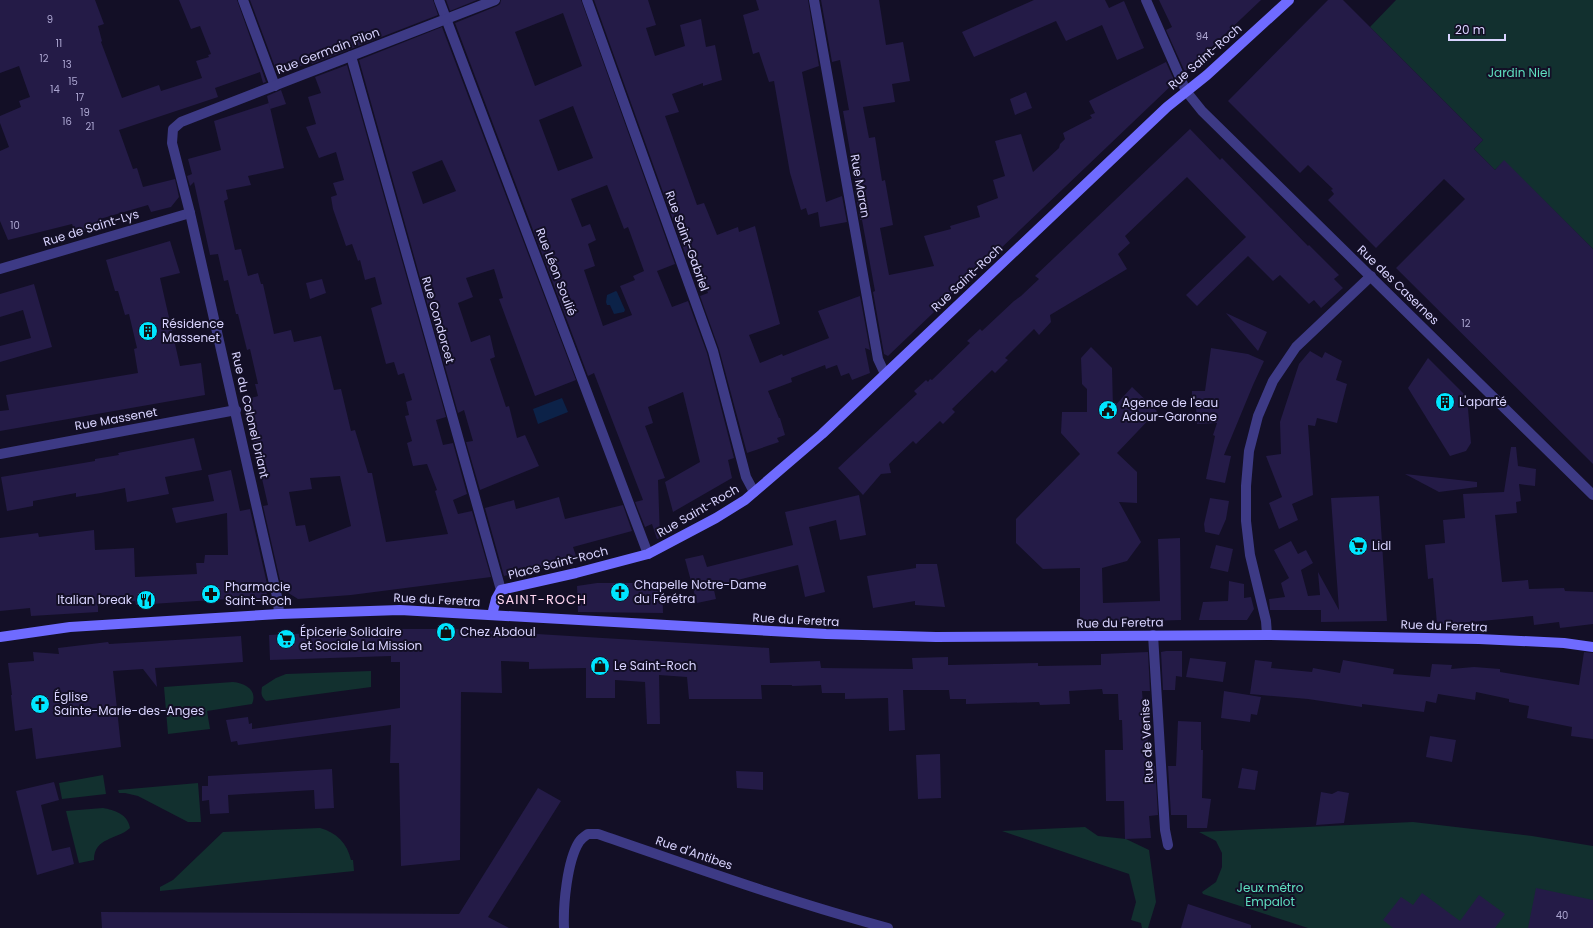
<svg xmlns="http://www.w3.org/2000/svg" width="1593" height="928" font-family="Poppins,sans-serif">
<style>
.green{fill:#12302f}
.water{fill:#0c2248}
.building{fill:#241b47;fill-rule:evenodd}
.lines{fill:none;stroke-linecap:round;stroke-linejoin:round}
.street{stroke:#3d3a85;stroke-width:10}
.secondary{stroke:#6f6bff;stroke-width:10}
.labels{text-anchor:middle;stroke-width:4;stroke-linejoin:round;paint-order:stroke}
.number-label{font-size:10px;fill:#aca6d1}
.street-label{font-size:12px;fill:#d9d4ff;stroke:#130f26}
.park-label{font-size:12px;fill:#5fe0c0;stroke:#130f26}
.poi-label{font-size:12px;fill:#d9d4ff;stroke:#130f26;text-anchor:start}
.neighbourhood-label{font-size:13px;letter-spacing:1px;fill:#ffd6f0;stroke:#130f26}
</style>
<rect width="100%" height="100%" fill="#130f26"/>
<g class="green">
<path d="M1396,0H1593V249L1504,161L1495,170L1474,149L1483,140L1370,27Z"/>
<path d="M371,671V687L266,701C261,696 261,694 262,687L276,678L286,674Z"/>
<path d="M233,682C245,683 258,690 252,704L207,711L210,729L168,734L164,687Z"/>
<path d="M103,775L106,794L62,799L59,783Z"/>
<path d="M198,783L201,822H188L138,796L125,793H119L118,790Z"/>
<path d="M103,808C114,810 128,814 130,828C117,840 94,837 94,860L79,863L66,811Z"/>
<path d="M1413,822L1532,836L1593,846V928H1308L1203,894L1202,892L1216,882L1222,867V853L1216,841L1199,832Z"/>
<path d="M1085,827L1098,836L1126,839L1149,850L1156,902L1148,928H1142L1141,923L1131,920L1136,902L1129,874L1002,831Z"/>
<path d="M320,828C337,833 347,843 351,860H353L354,871L160,891V887L173,880L223,832Z"/>
</g>
<g class="water">
<path d="M616,291L617,292L625,310L624,312L614,314L610,305H607L606,302L607,295Z"/>
<path d="M562,398L568,412L538,424L533,409Z"/>
</g>
<g class="building">
<path d="M0,0H95L104,24L98,26L102,41L101,42L122,98L159,85L161,91L202,78L196,61L209,57L208,55L211,54L200,26L191,29L179,0H237L266,82L263,83L260,72L215,88L218,97L119,130L133,169L137,168L143,187L175,179L179,197L171,207L151,212L148,205L100,219L102,227L76,234L72,224L8,240L0,221V151L9,147L0,123V116L21,107L19,101L30,97L19,66L0,73Z"/>
<path d="M250,0H433L438,15L312,64L311,62L278,75Z"/>
<path d="M446,0H477L450,11Z"/>
<path d="M501,0H581L675,264L657,271L672,307L688,301L707,353L734,458L728,460L732,478L673,512L665,482L700,462L683,392L648,407L653,423L645,426L665,478L658,480L660,538L657,539L652,524L645,527L635,502L643,500L594,373L588,376L455,23L497,6L500,4ZM563,13L582,66L535,86L515,32ZM573,106L593,158L558,171L539,120ZM607,185L624,229L628,227L644,271L633,276L635,280L620,286L632,315L603,326L584,270L595,266L588,244L596,240L590,224L582,227L571,199Z"/>
<path d="M594,0H648L656,25L646,28L655,56L685,46L680,25L701,19L706,47L715,45L722,80L703,86V83L672,94L679,112L665,116L697,205L704,203L717,235L738,227L739,232L755,226L780,324L749,335L760,363L782,354L783,356L829,338L818,311L860,296L870,350L865,348L870,373L852,380L849,373L841,376L837,365L826,369L825,365L791,378L792,382L768,391L779,418H780L785,435L777,438L779,442L747,453L719,349L700,296L708,293L694,256L687,259Z"/>
<path d="M756,0H808L819,66L802,72L826,202L842,196L847,222L820,227L818,212L808,215L806,208L801,210L790,173L774,81L769,82L759,52L753,54L743,15L759,10Z"/>
<path d="M821,0H879L886,45L903,42L910,81L892,84L895,102L863,107L869,138L875,137L882,181L885,180L893,225L880,228L889,275L934,266L924,236L951,229L950,226L980,217L977,206L998,198L993,180L1005,176L995,141L1021,134L1033,172L1059,148L1060,144L1065,139L1063,133L1092,118L1090,115L1095,113L1089,101L1166,62L1175,82L888,356L884,354L873,292L875,291L862,220H860L855,191H857L843,111L849,110L840,60L832,62Z"/>
<path d="M1034,0H1105L1109,8L1124,1L1144,48L1117,60L1102,25L1066,41L1056,21L974,57L962,32Z"/>
<path d="M1159,0H1261L1185,72L1166,30L1172,27Z"/>
<path d="M1328,0H1343L1483,140L1474,149L1495,170L1504,160L1593,249V464L1396,268L1465,199L1444,179L1376,248L1328,200L1334,194L1331,190L1333,189L1308,165L1300,173L1228,101Z"/>
<path d="M442,27L576,380L535,396L499,299L503,298L494,269L466,278L473,297L458,303L471,342L490,335L495,357L490,359L506,407L509,406L517,438L525,435L539,466L480,490L466,442L473,441L464,410L458,413L359,60ZM442,160L456,191L423,204L412,172Z"/>
<path d="M347,65L446,417L436,420L443,445L453,443L467,494L453,500L458,514L472,511L491,577L351,595L298,599L282,589L263,506L268,505L244,400L258,396L255,384H258L250,349L247,350L238,314H236L228,280L224,281L218,254L210,255L194,182L190,186L187,176L192,174L188,159L221,150L214,121L269,103L284,168L248,176L251,185L226,190L228,199L224,201L235,250L241,249L248,276L258,273L261,284H263L274,334L291,330L294,342L321,336L334,390L341,389L351,431L355,430L368,473H372L386,542L448,534L435,491L437,490L427,464L413,466L407,443L412,441L405,416L409,415L406,402L412,400L404,373L398,375L394,362L386,364L371,308L382,304L375,277L365,280L360,260L358,261L352,244L346,246L333,209L331,197L337,195L333,183L344,180L336,152L319,158L306,127L316,124L308,97L321,93L315,77ZM340,476L351,526L309,542L305,525L296,526L289,492L312,489L310,478Z"/>
<path d="M281,90L286,104L270,109L267,96Z"/>
<path d="M1026,92L1032,108L1015,115L1010,99Z"/>
<path d="M1190,129L1220,160L1222,158L1308,246L1309,245L1339,275L1334,279L1343,288L1321,308L1314,300L1309,304L1280,275L1273,281L1248,256L1197,306L1186,295L1246,237L1187,177L1125,236L1130,243L1118,254L1127,269L1050,315L1051,322L1039,335L1034,329L1005,358L1008,360L995,373L992,370L952,409L955,412L943,424L940,421L916,444L913,441L889,464L891,473L881,474L863,495L838,468L917,394L914,391L926,380L928,382L930,379L932,380L970,343L967,341L980,329L982,331L1014,301L1021,296L1039,279L1035,276Z"/>
<path d="M170,241L180,273L160,278L180,366L201,363L205,395L0,431V411L9,410L6,395L138,373L134,349L137,348L129,314L125,315L118,291H115L106,260Z"/>
<path d="M322,279L326,293L310,299L306,283Z"/>
<path d="M34,284L52,347L0,362V346L31,338L23,310L0,317V294Z"/>
<path d="M1226,313L1267,332L1258,351Z"/>
<path d="M1091,347L1112,368L1113,408L1132,387L1157,411L1117,453L1137,472V503L1119,502L1141,542L1127,561L1102,568L1103,603L1160,601L1158,539L1180,538L1181,620L1080,623V568L1043,569L1016,543V519L1080,454L1061,433L1062,412H1087V389L1082,384L1081,358Z"/>
<path d="M1211,348L1248,354L1264,361L1253,385L1224,455L1231,456L1225,483L1206,479L1215,436L1213,435L1217,423L1197,424L1196,407L1192,406V391H1205Z"/>
<path d="M1310,351L1322,358L1325,352L1342,361L1336,380L1347,384L1337,423L1317,418L1315,426L1308,425L1313,495L1292,504L1298,520L1279,529L1269,503L1282,497L1266,456L1281,454L1280,422L1299,364Z"/>
<path d="M1428,358L1467,397L1471,443L1466,451L1450,456L1408,388Z"/>
<path d="M194,438L202,470L165,477L169,494L127,502L125,488L101,493L76,497V493L33,501V506L7,511L1,477L95,461V459L119,455L118,453Z"/>
<path d="M1511,447H1516L1518,466L1536,469L1535,486L1519,484L1521,501L1516,502L1517,513L1495,515L1502,582L1528,580L1529,589L1564,588L1565,591L1593,592V624L1560,628L1559,622L1534,625L1533,616L1450,624H1437L1433,578L1428,579L1425,545L1445,543L1443,520L1465,518L1463,494L1504,492Z"/>
<path d="M231,470L240,511L250,509L268,588L265,601L228,604V599L136,605L135,601L98,604V612L31,616L30,608L0,611V538L38,533L39,537L94,530L95,550L134,548L135,577L197,574L196,563H204L205,555H228L227,513L176,523L172,508L214,501L208,475Z"/>
<path d="M1405,474L1477,482V487L1439,492Z"/>
<path d="M859,495L866,535L840,540L836,520L809,527L825,592L805,597L798,565L713,586L716,599L697,603L685,559L703,555L707,567L793,545L785,512Z"/>
<path d="M1379,496L1387,621L1321,622V610H1270L1269,599L1285,597L1281,583L1289,578L1274,550L1291,541L1298,554L1306,550L1313,563L1301,570L1308,596L1320,595L1318,572L1339,610L1331,498Z"/>
<path d="M559,497L565,519L623,505L632,531L573,547L577,559L504,576L485,508L514,500L516,509Z"/>
<path d="M1210,498L1229,501L1226,519L1219,535L1205,532L1204,524Z"/>
<path d="M1216,545L1233,549L1228,572L1210,568Z"/>
<path d="M916,564H937L945,607L915,605V601L873,608L867,576L916,568Z"/>
<path d="M662,581L663,613L578,612L577,586L597,583H645Z"/>
<path d="M1229,581L1244,584V598L1251,597L1254,609L1247,620H1199L1203,602L1228,601Z"/>
<path d="M402,629H456L769,648L770,663L820,661L821,668L913,669L912,658L948,657V665L1038,663V666L1101,665V654L1148,652L1150,691H1142L1145,730H1147L1149,766H1155L1158,815L1149,816L1151,838L1125,839L1124,801H1106L1105,750H1123L1122,720H1119L1118,694H1103L1102,689L1069,691L1070,704L1040,705L1039,702L966,704V699H950L949,690H903L905,730L889,731L888,698L845,699V693H822L821,685L792,686V685H761L762,699H689L687,677L659,675L660,724H647L645,682L615,680V698H586V668L529,669V662L501,661L502,693L461,692L460,860L401,866L399,763H390L391,725L238,745L237,741L231,742L226,720L248,717L249,724L252,723V729L400,708V662H391V656L270,660L269,635Z"/>
<path d="M241,636L243,662L155,668L157,687L143,669L113,671L121,747L36,759L32,728L15,731L11,695H12L8,663L34,661L33,652L59,654L58,648L108,642L109,644Z"/>
<path d="M1166,651H1182V677L1176,676L1175,690H1163L1161,652Z"/>
<path d="M1584,652L1593,653V739L1571,736L1572,727L1527,718L1529,706L1509,702V699L1476,692L1475,700L1438,694L1436,703L1426,701L1424,712L1362,704V707L1308,699L1250,694L1255,660L1272,662L1271,668L1312,672L1313,668L1340,673L1343,660L1394,669L1393,674L1430,677L1432,664L1452,665L1451,669L1474,667L1500,669V672L1579,685Z"/>
<path d="M1190,658L1226,662L1223,682L1186,677Z"/>
<path d="M1224,691L1261,697L1257,715L1251,714L1250,722L1221,718Z"/>
<path d="M1178,721L1201,722V750H1203L1202,798L1211,799L1207,828H1187V815H1171L1168,766H1176Z"/>
<path d="M1430,736L1456,740L1452,762L1426,757Z"/>
<path d="M940,754L941,798L918,799L916,755Z"/>
<path d="M1242,768L1258,771L1255,790L1238,788Z"/>
<path d="M332,769L334,808L315,809L314,790L228,795L229,813L210,814L209,800L202,801V786H208V776Z"/>
<path d="M736,771L763,772V790L737,788Z"/>
<path d="M54,782L59,800L41,805L52,851L70,847L74,864L37,875L16,791Z"/>
<path d="M538,788L561,801L488,917L509,928H102L101,912L459,914Z"/>
<path d="M1338,791L1349,793L1344,823L1316,825L1321,792L1332,794Z"/>
<path d="M1536,888L1593,900V928H1528Z"/>
<path d="M1422,893L1460,921L1479,895L1505,914L1495,928H1393L1383,920L1401,897L1413,905Z"/>
<path d="M1188,904L1251,925V928H1181Z"/>
</g>
<g class="lines">
<g class="street">
<path d="M243,0L275,86"/>
<path d="M439,0L648,554"/>
<path d="M587,0L713,351L746,477L754,492"/>
<path d="M814,0L878,359L885,374"/>
<path d="M1146,0L1186,91L1202,111L1593,495"/>
<path d="M351,56L501,590"/>
<path d="M0,269L190,213"/>
<path d="M0,454L236,410"/>
<path d="M279,614L278,601L190,213L172,143L173,129L181,122L495,0"/>
<path d="M1153,635L1165,830L1168,845"/>
<path d="M1267,635L1266,621L1250,555L1246,521V486L1249,451L1258,416L1273,381L1296,347L1371,276"/>
<path d="M564,928C563,906 567,861 579,842C581,839 585,836 588,834H598C694,867 790,902 888,928"/>
</g>
<g class="secondary">
<path d="M492,615L496,599L501,590L576,573L648,554L716,518L745,500L822,434L1167,107L1207,75L1289,0"/>
<path d="M0,637L70,627L279,614L400,610L826,634L936,637L1267,635L1479,639L1564,643L1593,647"/>
</g>
</g>
<defs>
<symbol id="building-disc" viewBox="-11 -11 22 22"><circle r="9.5" fill="#00e5ff" stroke="#130f26"/><path d="M-4-6H4V6H1V3H-1V6H-4ZM-2.5-4.3h1.7v1.8h-1.7ZM.8-4.3h1.7v1.8H.8ZM-2.5-1h1.7V.8h-1.7ZM.8-1h1.7V.8H.8Z" fill="#111"/></symbol>
<symbol id="civic-disc" viewBox="-11 -11 22 22"><circle r="9.5" fill="#00e5ff" stroke="#130f26"/><path d="M-.6-6.5H3V-4.5H.6V-3L4-1V1h2V6H-6V1h2V-1L-.6-3ZM-1.2 2.5V6h2.4V2.5Z" fill="#111"/></symbol>
<symbol id="supermarket-disc" viewBox="-11 -11 22 22"><circle r="9.5" fill="#00e5ff" stroke="#130f26"/><path d="M-6-5.5h2.5l.6 2H6L4.5 2H-2.5L-4.4-4H-6ZM-1.5 3.2a1.3 1.3 0 1 0 .1 0ZM3 3.2a1.3 1.3 0 1 0 .1 0Z" fill="#111"/></symbol>
<symbol id="church-disc" viewBox="-11 -11 22 22"><circle r="9.5" fill="#00e5ff" stroke="#130f26"/><path d="M-1.2-6h2.4v3.5h3.3v2.4h-3.3V6h-2.4V-.1h-3.3v-2.4h3.3Z" fill="#111"/></symbol>
<symbol id="pharmacy-disc" viewBox="-11 -11 22 22"><circle r="9.5" fill="#00e5ff" stroke="#130f26"/><path d="M-2-6h4v4h4v4h-4v4h-4v-4h-4v-4h4Z" fill="#111"/></symbol>
<symbol id="restaurant-disc" viewBox="-11 -11 22 22"><circle r="9.5" fill="#00e5ff" stroke="#130f26"/><path d="M-5-6h1v4h1v-4h1v4h1v-4h1v5L-1.5 .5V6h-2V.5L-5-1ZM5-6V6H3V1.5H1.5Q1.5-4 5-6Z" fill="#111"/></symbol>
<symbol id="shop-disc" viewBox="-11 -11 22 22"><circle r="9.5" fill="#00e5ff" stroke="#130f26"/><path d="M-5-2.5h2.3a2.7 3.5 0 0 1 5.4 0H5L5.5 6h-11ZM-1.5-2.5h3a1.5 2.3 0 0 0-3 0Z" fill="#111"/></symbol>
</defs>
<g fill-rule="evenodd">
<use href="#building-disc" x="137" y="320" width="22" height="22"/>
<use href="#building-disc" x="1434" y="391" width="22" height="22"/>
<use href="#civic-disc" x="1097" y="399" width="22" height="22"/>
<use href="#supermarket-disc" x="1347" y="535" width="22" height="22"/>
<use href="#church-disc" x="609" y="581" width="22" height="22"/>
<use href="#pharmacy-disc" x="200" y="583" width="22" height="22"/>
<use href="#restaurant-disc" x="135" y="589" width="22" height="22"/>
<use href="#shop-disc" x="435" y="621" width="22" height="22"/>
<use href="#supermarket-disc" x="275" y="628" width="22" height="22"/>
<use href="#shop-disc" x="589" y="655" width="22" height="22"/>
<use href="#church-disc" x="29" y="693" width="22" height="22"/>
</g>
<g class="labels">
<g class="number-label">
<text x="50" y="23">9</text>
<text x="1202" y="40">94</text>
<text x="59" y="47">11</text>
<text x="44" y="62">12</text>
<text x="67" y="68">13</text>
<text x="73" y="85">15</text>
<text x="55" y="93">14</text>
<text x="80" y="101">17</text>
<text x="85" y="116">19</text>
<text x="67" y="125">16</text>
<text x="90" y="130">21</text>
<text x="15" y="229">10</text>
<text x="1466" y="327">12</text>
<text x="1562" y="919">40</text>
</g>
<g class="street-label">
<text transform="translate(328 51) rotate(-21)" y="4">Rue Germain Pilon</text>
<text transform="translate(1205 57) rotate(-41)" y="4">Rue Saint-Roch</text>
<text transform="translate(860 186) rotate(80)" y="4">Rue Maran</text>
<text transform="translate(91 228) rotate(-17)" y="4">Rue de Saint-Lys</text>
<text transform="translate(687 241) rotate(70)" y="4">Rue Saint-Gabriel</text>
<text transform="translate(556 272) rotate(69)" y="4">Rue Léon Soulié</text>
<text transform="translate(967 278) rotate(-43)" y="4">Rue Saint-Roch</text>
<text transform="translate(1398 285) rotate(44)" y="4">Rue des Casernes</text>
<text transform="translate(438 320) rotate(74)" y="4">Rue Condorcet</text>
<text transform="translate(250 415) rotate(77)" y="4">Rue du Colonel Driant</text>
<text transform="translate(116 419) rotate(-10)" y="4">Rue Massenet</text>
<text transform="translate(698 511) rotate(-30)" y="4">Rue Saint-Roch</text>
<text transform="translate(558 563) rotate(-14)" y="4">Place Saint-Roch</text>
<text transform="translate(437 600) rotate(3)" y="4">Rue du Feretra</text>
<text transform="translate(796 620) rotate(3)" y="4">Rue du Feretra</text>
<text transform="translate(1120 623) rotate(-1)" y="4">Rue du Feretra</text>
<text transform="translate(1444 626) rotate(2)" y="4">Rue du Feretra</text>
<text transform="translate(1147 741) rotate(-93)" y="4">Rue de Venise</text>
<text transform="translate(694 853) rotate(19)" y="4">Rue d'Antibes</text>
</g>
<g class="park-label">
<text x="1519" y="77">Jardin Niel</text>
<text x="1270" y="892">Jeux métro<tspan x="1270" dy="14">Empalot</tspan></text>
</g>
<g class="poi-label">
<text x="162" y="328">Résidence<tspan x="162" dy="14">Massenet</tspan></text>
<text x="1459" y="406">L'aparté</text>
<text x="1122" y="407">Agence de l'eau<tspan x="1122" dy="14">Adour-Garonne</tspan></text>
<text x="1372" y="550">Lidl</text>
<text x="634" y="589">Chapelle Notre-Dame<tspan x="634" dy="14">du Férétra</tspan></text>
<text x="225" y="591">Pharmacie<tspan x="225" dy="14">Saint-Roch</tspan></text>
<text x="132" y="604" text-anchor="end">Italian break</text>
<text x="300" y="636">Épicerie Solidaire<tspan x="300" dy="14">et Sociale La Mission</tspan></text>
<text x="460" y="636">Chez Abdoul</text>
<text x="614" y="670">Le Saint-Roch</text>
<text x="54" y="701">Église<tspan x="54" dy="14">Sainte-Marie-des-Anges</tspan></text>
</g>
<g class="neighbourhood-label">
<text x="542" y="604">SAINT-ROCH</text>
</g>
</g>
<path d="M1449 34v6h56v-6" fill="none" stroke="#d9d4ff" stroke-width="2"/>
<text x="1455" y="34" font-size="12" fill="#d9d4ff" stroke="#130f26" stroke-width="3" paint-order="stroke">20 m</text>
</svg>
